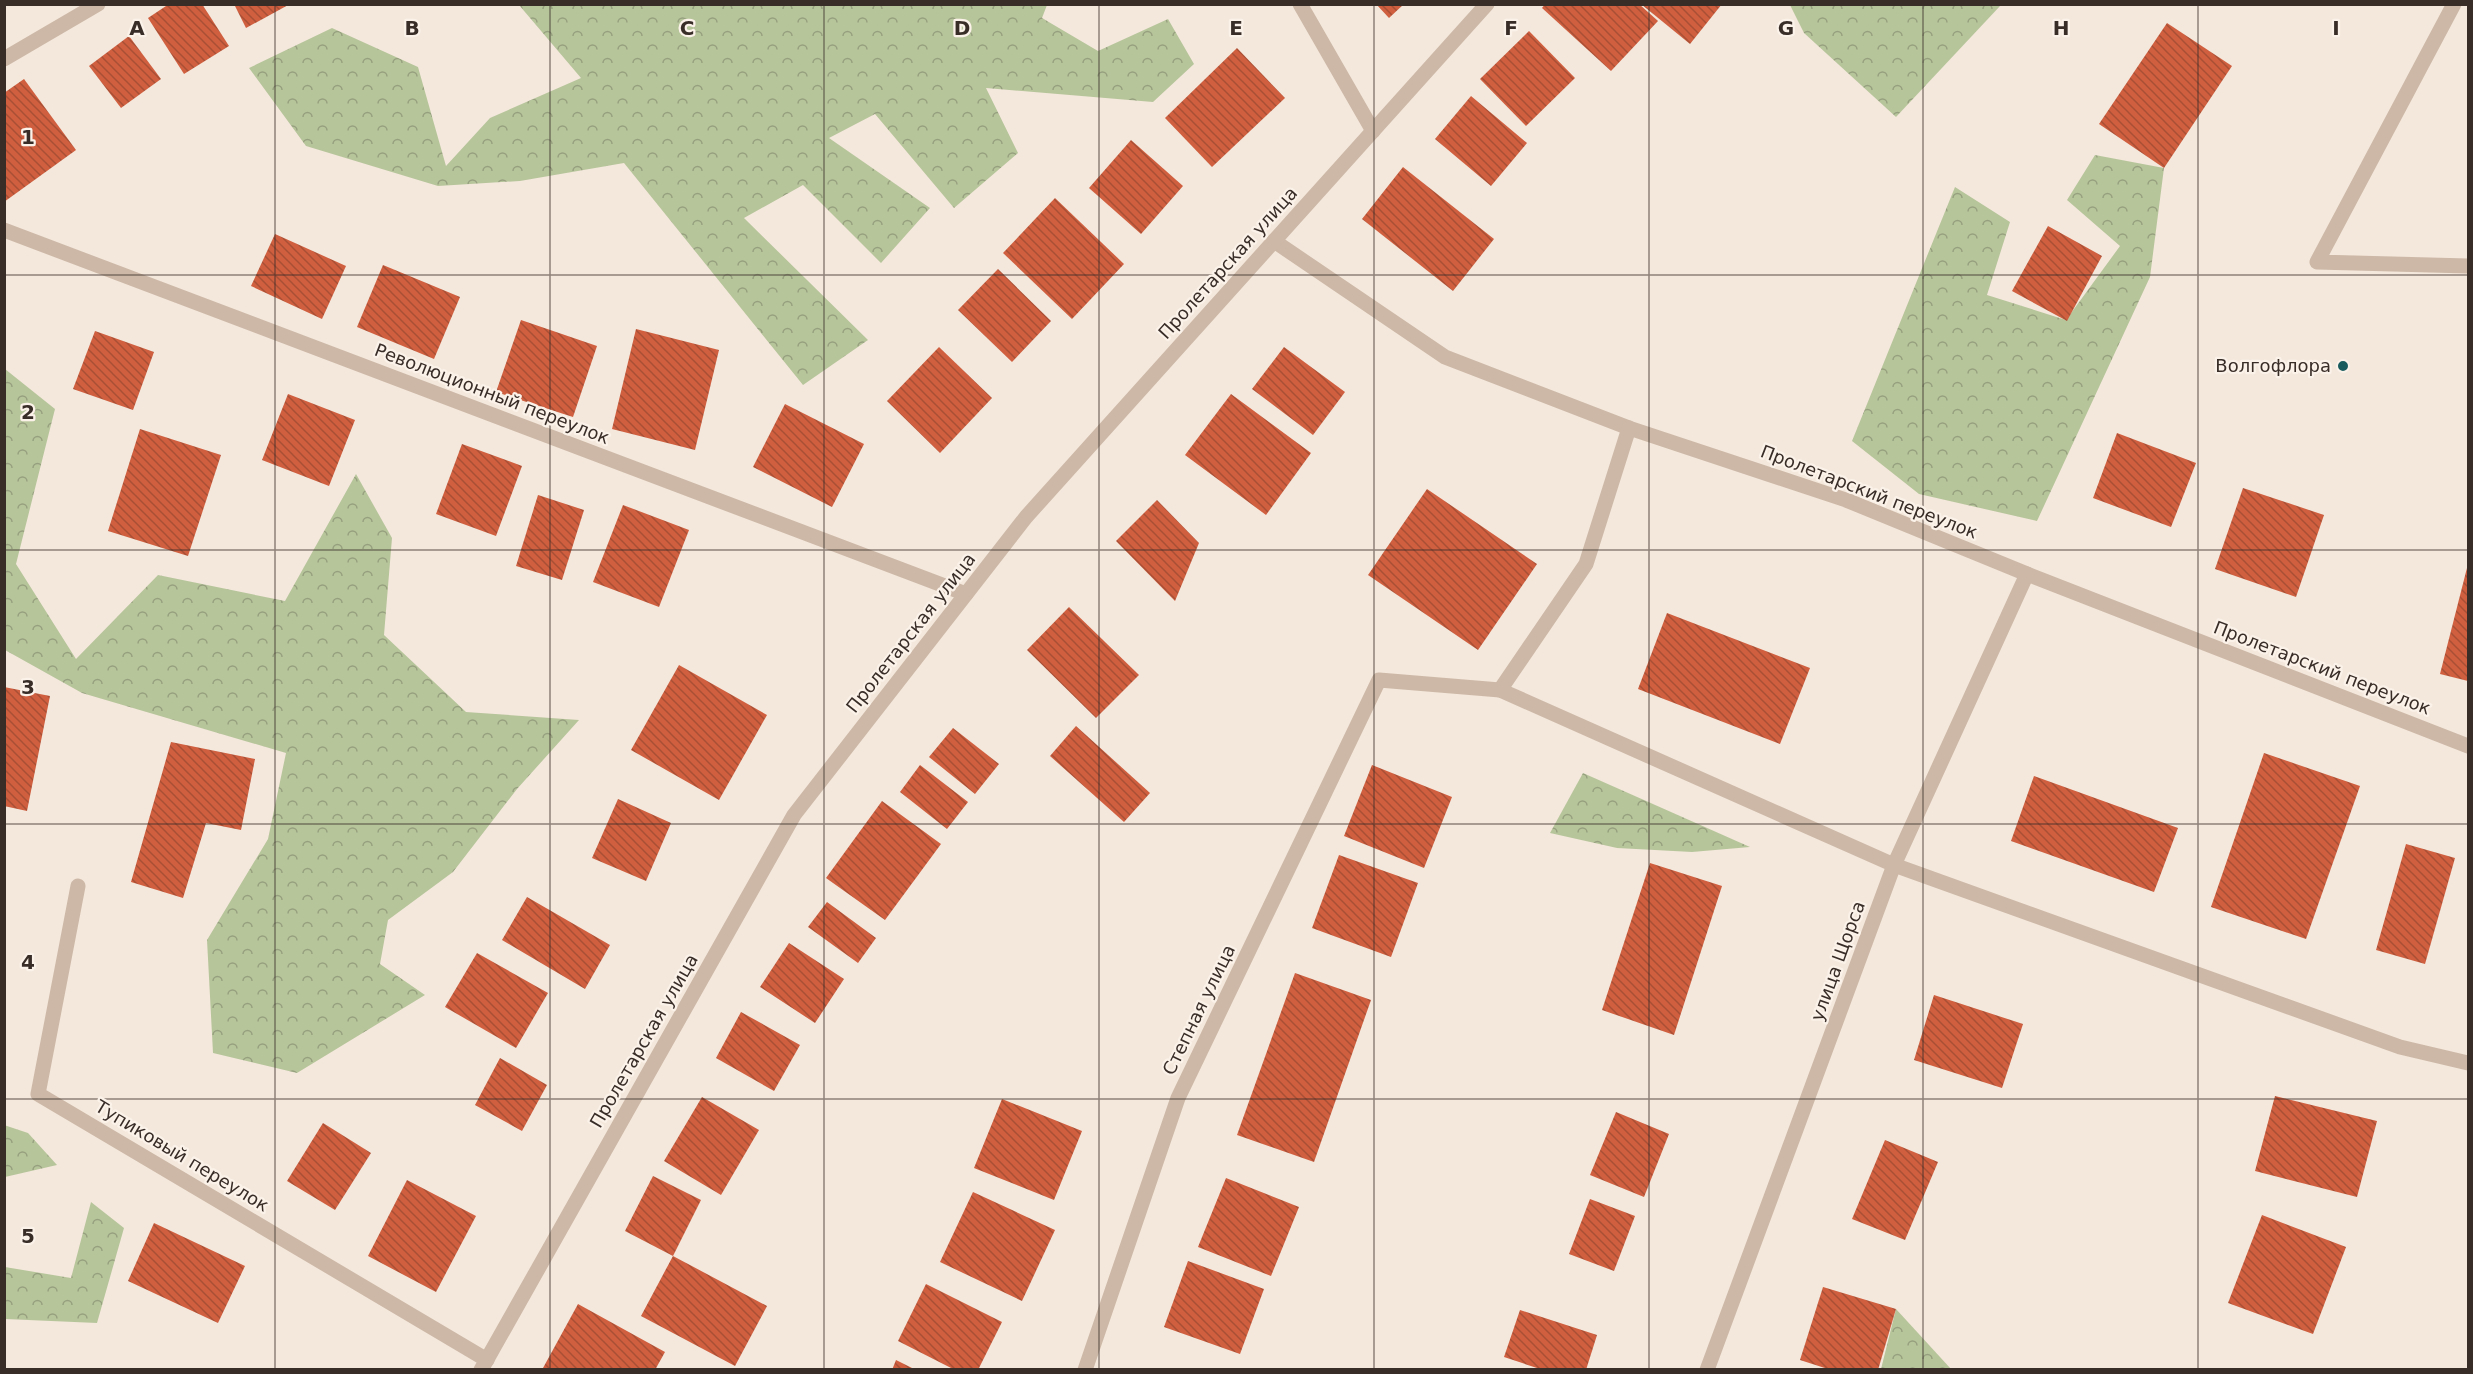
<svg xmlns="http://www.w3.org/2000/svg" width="2473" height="1374" font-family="'DejaVu Sans',sans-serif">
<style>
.forest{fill:url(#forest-crowns)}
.building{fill:url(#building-back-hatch)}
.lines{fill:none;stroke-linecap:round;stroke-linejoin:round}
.lane{stroke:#cdb8a7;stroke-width:15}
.street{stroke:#cdb8a7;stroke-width:15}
.grid{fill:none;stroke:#392d28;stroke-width:1.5;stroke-opacity:0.55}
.poi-dot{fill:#1a5b5e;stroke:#fbf2e9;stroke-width:2}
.labels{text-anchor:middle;stroke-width:4.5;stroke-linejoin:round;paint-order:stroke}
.street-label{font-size:18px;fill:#392d28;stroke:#fbf2e9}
.poi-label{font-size:18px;fill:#392d28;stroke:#fbf2e9;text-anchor:end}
.grid-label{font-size:20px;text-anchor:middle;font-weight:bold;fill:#392d28;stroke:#fbf2e9;stroke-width:4.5;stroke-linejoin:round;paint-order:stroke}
</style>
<defs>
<pattern id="forest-crowns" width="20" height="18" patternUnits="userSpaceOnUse" patternTransform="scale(1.5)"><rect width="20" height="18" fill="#b7c59b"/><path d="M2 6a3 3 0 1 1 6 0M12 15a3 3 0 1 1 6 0" fill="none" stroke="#96a07e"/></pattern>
<pattern id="building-back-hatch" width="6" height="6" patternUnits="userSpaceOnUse" patternTransform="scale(1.5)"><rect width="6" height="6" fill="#cf5f3f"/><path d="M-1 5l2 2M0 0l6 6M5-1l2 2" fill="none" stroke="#a94f35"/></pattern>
</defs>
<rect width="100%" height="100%" fill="#f4e8dc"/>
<g class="forest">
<path d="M519,5H1047L1042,18L1098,51L1168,19L1194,64L1153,102L986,88L1018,153L954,208L875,114L829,138L930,208L881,263L803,185L744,218L868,340L803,385L624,163L520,181L438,186L306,146L249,68L332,28L418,67L446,166L490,118L581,78Z"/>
<path d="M1790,5H2001L1896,117L1804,33Z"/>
<path d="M2095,155L2164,168L2150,277L2037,521L1919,494L1852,441L1955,187L2010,222L1987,295L2066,320L2120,246L2067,200Z"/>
<path d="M5,369L55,409L16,564L76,659L158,575L285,601L356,474L392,538L384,635L466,712L579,720L517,789L453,872L388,920L380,964L425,995L297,1073L213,1053L207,940L268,839L286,753L82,693L5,650Z"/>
<path d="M1583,773L1750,847L1692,852L1617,848L1550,833Z"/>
<path d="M4,1125L28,1133L57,1165L5,1177Z"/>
<path d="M91,1202L124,1228L97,1323L5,1319V1267L71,1278Z"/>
<path d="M1896,1309L1951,1369H1881Z"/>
</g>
<g class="building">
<path d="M169,4H202L229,46L184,74L148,18Z"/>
<path d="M234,4H290L246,28Z"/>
<path d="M1376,4H1404L1389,18Z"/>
<path d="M1545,4H1639L1658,21L1611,71L1542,8Z"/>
<path d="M1641,4H1722L1690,44Z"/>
<path d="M2167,23L2232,66L2164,168L2099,124Z"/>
<path d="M1529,31L1575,78L1526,126L1480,79Z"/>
<path d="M129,36L161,79L121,108L89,66Z"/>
<path d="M1237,48L1285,98L1212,167L1165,118Z"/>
<path d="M24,79L76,150L4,202V93Z"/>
<path d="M1471,96L1527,143L1491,186L1435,139Z"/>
<path d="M1131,140L1183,186L1141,234L1089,188Z"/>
<path d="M1403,167L1494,239L1453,291L1362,219Z"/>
<path d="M1055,198L1124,264L1072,319L1003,253Z"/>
<path d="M2048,226L2102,256L2067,321L2012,291Z"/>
<path d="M275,234L346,266L322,319L251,286Z"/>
<path d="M383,265L460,297L434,359L357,327Z"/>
<path d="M998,269L1051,321L1012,362L958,310Z"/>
<path d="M521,320L597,346L573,417L496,392Z"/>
<path d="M636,329L719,350L695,450L612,429Z"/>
<path d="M95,331L154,352L133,410L73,389Z"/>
<path d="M939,347L992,398L940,453L887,401Z"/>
<path d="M1284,347L1345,392L1313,435L1252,389Z"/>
<path d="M288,394L355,420L329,486L262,460Z"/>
<path d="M1231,394L1311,453L1266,515L1185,455Z"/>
<path d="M785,404L864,444L832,507L753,467Z"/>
<path d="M140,429L221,455L188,556L108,531Z"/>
<path d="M2117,433L2196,463L2171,527L2093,498Z"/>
<path d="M462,444L522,466L496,536L436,514Z"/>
<path d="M2243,488L2324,515L2296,597L2215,569Z"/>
<path d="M1427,489L1537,564L1478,650L1368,575Z"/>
<path d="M538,495L584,510L562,580L516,566Z"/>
<path d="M1157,500L1199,543L1175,601L1116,541Z"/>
<path d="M623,505L689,530L659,607L593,582Z"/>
<path d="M2468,564V681L2440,674Z"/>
<path d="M1069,607L1139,675L1096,718L1027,650Z"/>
<path d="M1667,613L1810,668L1780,744L1638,689Z"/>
<path d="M679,665L767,715L719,800L631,750Z"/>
<path d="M4,687L50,696L27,811L4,806Z"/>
<path d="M1076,726L1150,793L1124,822L1050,756Z"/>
<path d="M953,728L999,764L975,794L929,757Z"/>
<path d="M171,742L255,759L241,830L206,823L183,898L131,882Z"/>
<path d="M2264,753L2360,786L2306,939L2211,907Z"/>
<path d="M920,765L968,802L947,829L900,792Z"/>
<path d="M1372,765L1452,797L1424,868L1344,836Z"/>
<path d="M2034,776L2178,828L2154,892L2011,841Z"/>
<path d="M618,799L671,823L646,881L592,858Z"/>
<path d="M882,801L941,844L885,920L826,878Z"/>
<path d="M2406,844L2455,858L2425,964L2376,950Z"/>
<path d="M1339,855L1418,883L1391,957L1312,928Z"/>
<path d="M1650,863L1722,886L1674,1035L1602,1010Z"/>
<path d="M527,897L610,945L585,989L502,940Z"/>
<path d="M827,902L876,938L858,963L808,927Z"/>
<path d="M789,943L844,979L815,1023L760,987Z"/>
<path d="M477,953L548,993L516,1048L445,1007Z"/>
<path d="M1295,973L1371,1000L1314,1162L1237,1135Z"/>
<path d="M1934,995L2023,1024L2002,1088L1914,1060Z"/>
<path d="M741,1012L800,1045L774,1091L716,1058Z"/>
<path d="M500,1058L547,1085L522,1131L475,1105Z"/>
<path d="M2275,1096L2377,1121L2357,1197L2255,1171Z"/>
<path d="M702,1097L759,1130L721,1195L664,1161Z"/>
<path d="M1002,1099L1082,1131L1054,1200L974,1168Z"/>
<path d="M1616,1112L1669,1134L1644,1197L1590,1175Z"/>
<path d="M323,1123L371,1153L335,1210L287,1181Z"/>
<path d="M1885,1140L1938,1162L1905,1240L1852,1219Z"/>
<path d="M653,1176L701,1200L673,1256L625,1231Z"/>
<path d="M1226,1178L1299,1207L1271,1276L1198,1247Z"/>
<path d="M407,1180L476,1216L436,1292L368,1256Z"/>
<path d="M973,1192L1055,1230L1022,1301L940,1262Z"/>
<path d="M1590,1199L1635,1216L1614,1271L1569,1254Z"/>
<path d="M2262,1215L2346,1247L2313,1334L2228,1303Z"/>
<path d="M154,1223L245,1266L218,1323L128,1281Z"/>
<path d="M673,1256L767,1306L735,1366L641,1316Z"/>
<path d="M1188,1261L1264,1289L1240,1354L1164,1327Z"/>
<path d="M926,1284L1002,1322L978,1370H955L898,1341Z"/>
<path d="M1823,1287L1896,1309L1878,1370H1831L1800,1360Z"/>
<path d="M578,1304L665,1352L655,1370L543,1368Z"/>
<path d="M1520,1310L1597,1335L1586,1370H1543L1504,1357Z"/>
<path d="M896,1360L916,1370H892Z"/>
</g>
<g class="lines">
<path class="lane" d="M2454,4L2317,262L2468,266"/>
<g class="street">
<path d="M1300,4L1373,131"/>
<path d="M4,59L98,4"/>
<path d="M4,230L966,594"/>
<path d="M1274,241L1445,357L1629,428L1846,500L2027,574L2468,746"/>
<path d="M1500,690L1586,564L1629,428"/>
<path d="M78,886L38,1094L487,1360"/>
<path d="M481,1370L794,815L1026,517L1487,4"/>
<path d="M1085,1370L1178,1098L1379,680L1500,690L1894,865L2400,1047L2468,1063"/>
<path d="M1707,1370L1894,865L2027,574"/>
</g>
</g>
<path class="grid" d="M275,4V1370M550,4V1370M824,4V1370M1099,4V1370M1374,4V1370M1649,4V1370M1923,4V1370M2198,4V1370M4,275H2468M4,550H2468M4,824H2468M4,1099H2468"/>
<circle class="poi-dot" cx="2343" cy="366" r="6"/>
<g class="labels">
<g class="street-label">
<text transform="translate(1228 263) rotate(-48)" y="6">Пролетарская улица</text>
<text transform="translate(492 394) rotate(21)" y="6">Революционный переулок</text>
<text transform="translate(1869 492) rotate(21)" y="6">Пролетарский переулок</text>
<text transform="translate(911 633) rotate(-52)" y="6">Пролетарская улица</text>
<text transform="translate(2322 668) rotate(21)" y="6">Пролетарский переулок</text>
<text transform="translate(1838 961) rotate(-70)" y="6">улица Щорса</text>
<text transform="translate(1199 1010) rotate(-64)" y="6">Степная улица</text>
<text transform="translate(644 1041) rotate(-60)" y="6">Пролетарская улица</text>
<text transform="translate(182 1156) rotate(31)" y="6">Тупиковый переулок</text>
</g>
<g class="poi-label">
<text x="2331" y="372">Волгофлора</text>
</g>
</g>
<g class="grid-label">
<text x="137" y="35">A</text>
<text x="412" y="35">B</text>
<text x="687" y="35">C</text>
<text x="962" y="35">D</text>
<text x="1236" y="35">E</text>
<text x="1511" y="35">F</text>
<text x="1786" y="35">G</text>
<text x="2061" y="35">H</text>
<text x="2336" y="35">I</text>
<text x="28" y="144">1</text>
<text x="28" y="419">2</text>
<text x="28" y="694">3</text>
<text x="28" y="969">4</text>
<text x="28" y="1243">5</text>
</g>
<rect width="2473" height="1374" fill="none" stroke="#392d28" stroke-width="12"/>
</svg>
